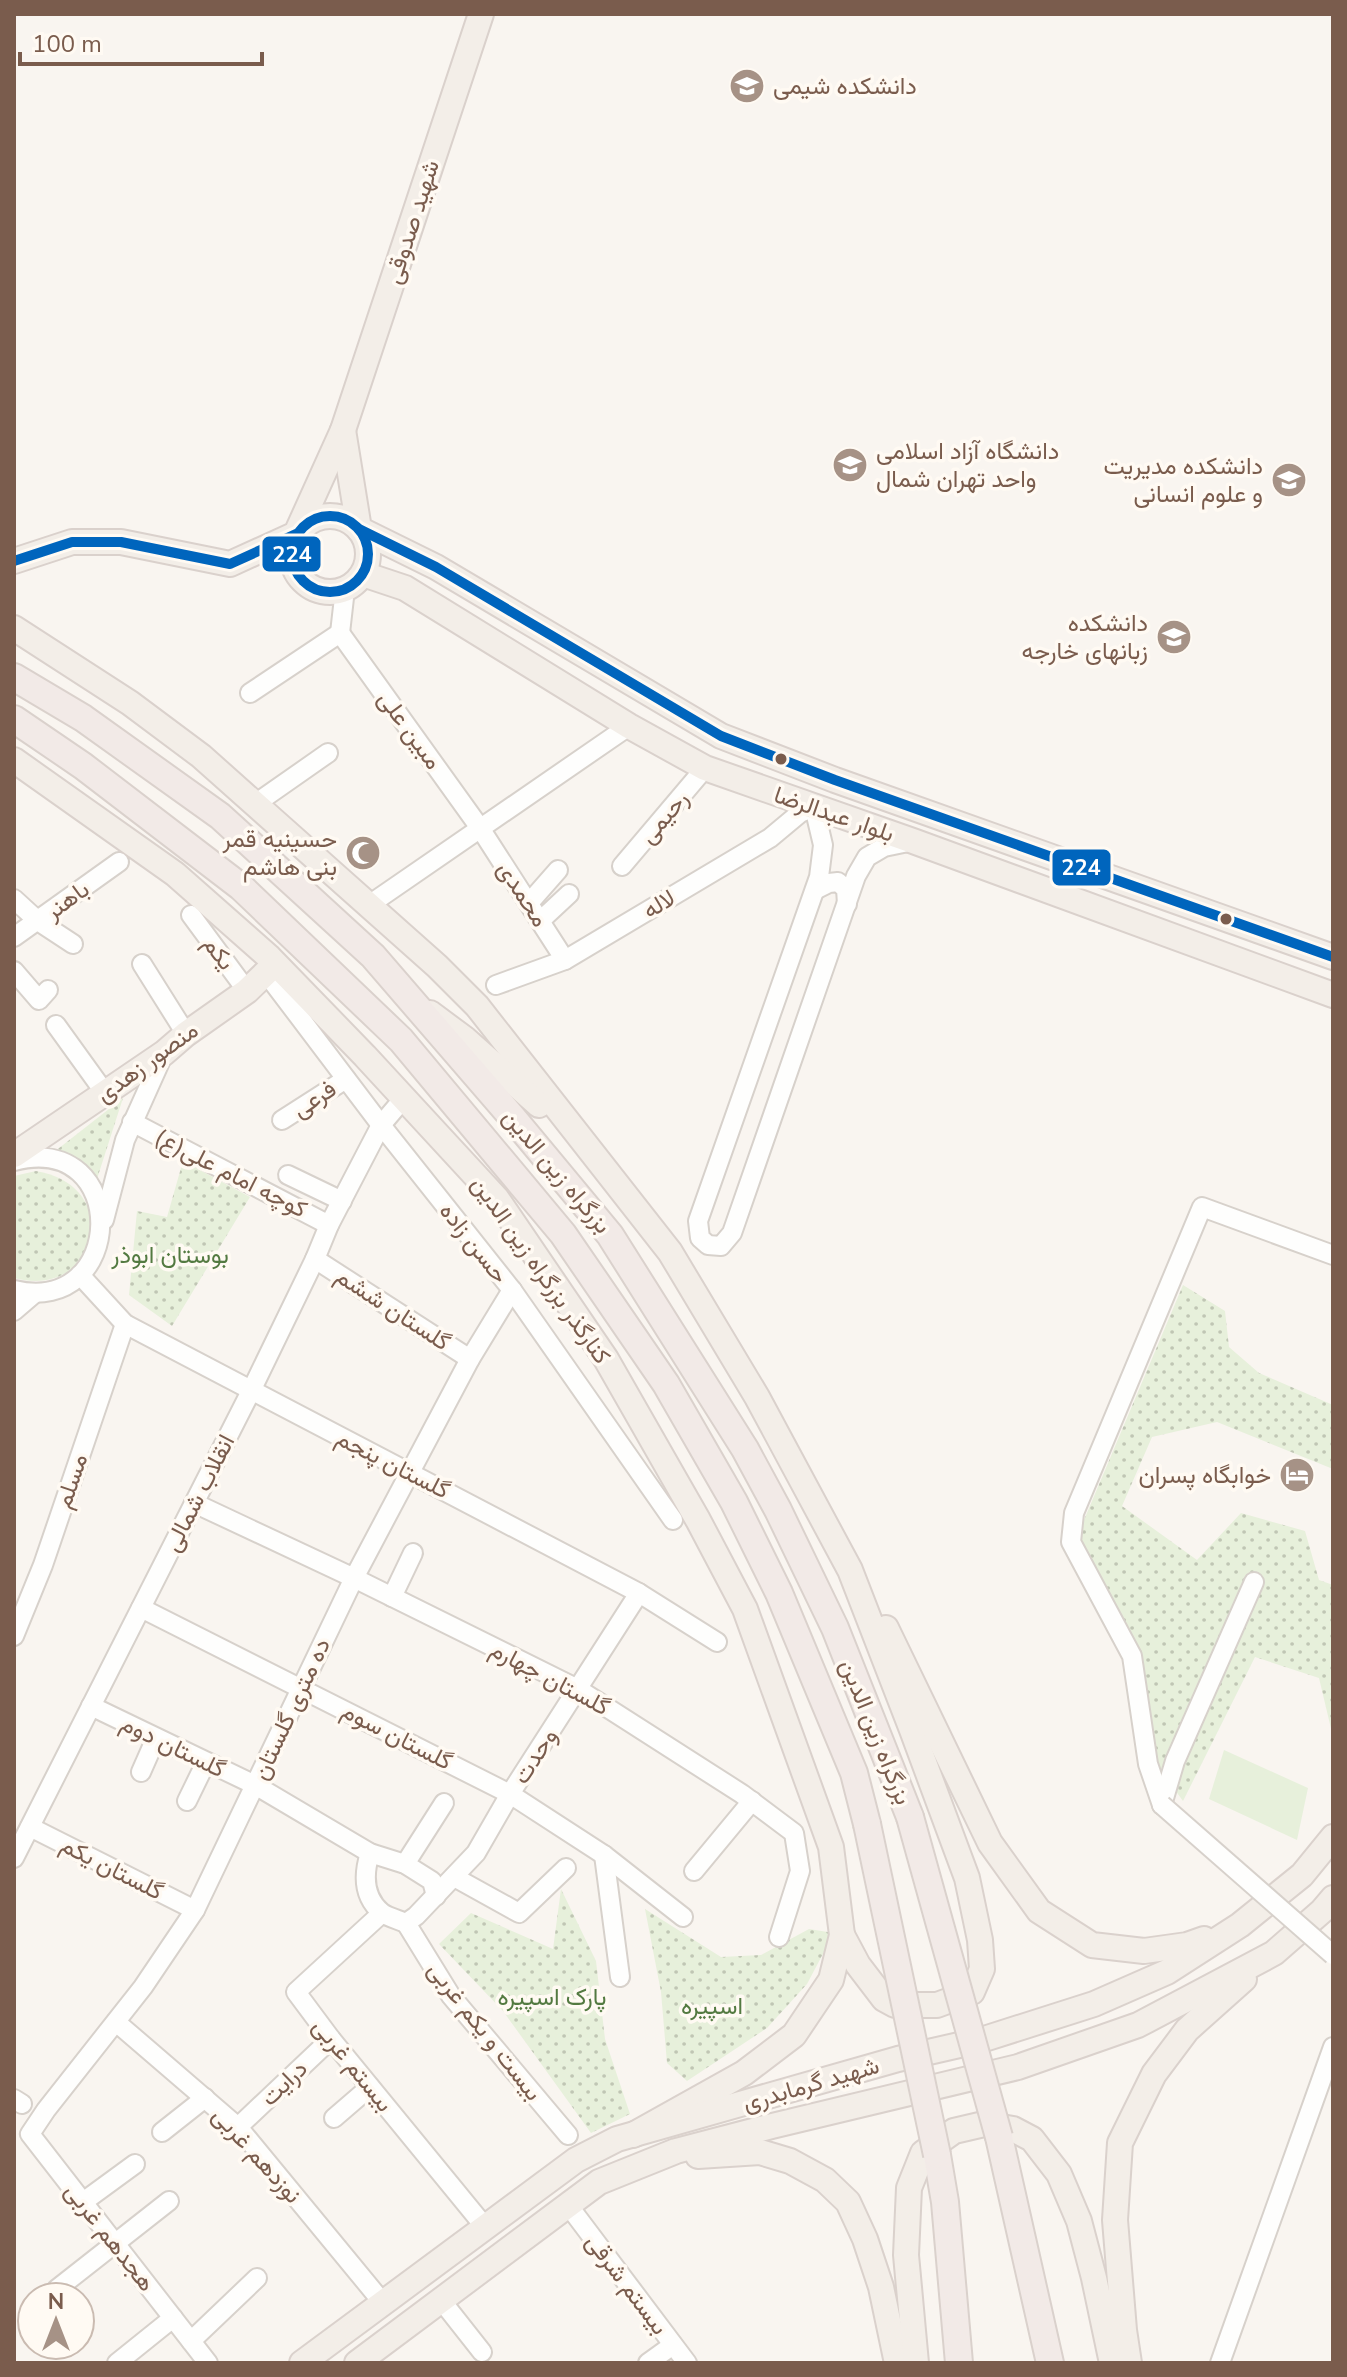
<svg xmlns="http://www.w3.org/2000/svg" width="1347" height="2377" font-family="'Nunito Sans',Vazirmatn,sans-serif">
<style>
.grass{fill:url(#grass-dots)}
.garden{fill:#e7f0db}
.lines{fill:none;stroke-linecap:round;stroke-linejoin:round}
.minor-casing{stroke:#d7d1cb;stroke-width:22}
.major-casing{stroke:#dad1cc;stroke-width:28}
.highway-casing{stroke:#dad1cc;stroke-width:30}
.minor{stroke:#fefefd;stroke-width:18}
.major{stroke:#f3eee8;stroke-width:24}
.highway{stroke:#f2eae7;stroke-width:26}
.minor-bridge-casing{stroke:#d7d1cb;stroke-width:22;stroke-linecap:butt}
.highway-bridge-casing{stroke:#dad1cc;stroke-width:30;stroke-linecap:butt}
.minor-bridge{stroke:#fefefd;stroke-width:18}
.highway-bridge{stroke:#f2eae7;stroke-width:26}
.bus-1-casing{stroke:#fffaf3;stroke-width:16}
.bus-1{stroke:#0065bd;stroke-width:10}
.bus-dot{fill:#7a5c4d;stroke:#fffaf3;stroke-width:3}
.labels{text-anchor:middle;stroke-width:7;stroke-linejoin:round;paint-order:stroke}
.poi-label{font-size:24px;fill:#7a5c4d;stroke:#fffaf3;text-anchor:end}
.street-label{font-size:24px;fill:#7a5c4d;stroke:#fffaf3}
.park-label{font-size:24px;fill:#537a41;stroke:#fffaf3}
.line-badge{stroke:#fffaf3;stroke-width:3}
.badge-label{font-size:22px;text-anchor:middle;font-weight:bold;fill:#fff}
</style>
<defs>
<pattern id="grass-dots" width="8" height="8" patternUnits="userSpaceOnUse" patternTransform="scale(2)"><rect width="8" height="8" fill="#e7f0db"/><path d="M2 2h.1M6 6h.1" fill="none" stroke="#c0c6b4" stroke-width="1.8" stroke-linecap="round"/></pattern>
</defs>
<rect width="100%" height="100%" fill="#f9f5f0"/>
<g class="grass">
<path d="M123,1098L96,1182L54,1152Z"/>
<path d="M183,1161L250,1197L172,1326L129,1295L137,1211L167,1217Z"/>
<path d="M36,1171C126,1186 98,1301 14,1278V1176Z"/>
<path d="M1183,1285L1225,1311L1229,1347L1259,1373L1333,1405V1469L1217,1422L1152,1437L1122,1506L1197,1560L1241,1513L1305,1531L1319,1580L1333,1585V1737L1319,1678L1255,1657L1183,1801L1144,1747L1132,1656L1076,1539Z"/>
<path d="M561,1889L596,1961L605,2039L630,2114L591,2133L503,2011L439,1944L471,1913L553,1949Z"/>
<path d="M645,1909L721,1957L761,1955L809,1929L834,1933L807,1984L767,2028L687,2081L667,2063L661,1992Z"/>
</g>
<path class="garden" d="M1224,1750L1308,1788L1297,1840L1209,1799Z"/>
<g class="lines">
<defs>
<g id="minor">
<path d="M340,633L480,828L565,960"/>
<path d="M340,633L345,589"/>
<path d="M250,693L340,633"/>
<path d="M255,804L328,753"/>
<path d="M622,866L705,768"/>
<path d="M815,890L829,883L838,882L846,889L847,904"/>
<path d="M14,899L38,921L73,944"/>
<path d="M529,903L558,870"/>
<path d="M369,905L629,726"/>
<path d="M191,915L247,991"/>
<path d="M540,921L569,894"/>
<path d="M14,937L119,862"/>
<path d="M142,964L186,1034"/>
<path d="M14,971L39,1000L48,990"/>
<path d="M266,973L381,1125L512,1290L673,1520"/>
<path d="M496,985L565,960L770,838L800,813L814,807L823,845L819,877L698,1221L700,1238L708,1245L721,1246L732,1233L856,876L867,857L884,847L913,841"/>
<path d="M56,1025L105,1093"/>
<path d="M282,1120L346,1079"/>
<path d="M132,1122L329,1225"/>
<path d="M14,1161C131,1131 127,1317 14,1290"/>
<path d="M288,1175L342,1201"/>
<path d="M104,1220L125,1140L164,1053"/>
<path d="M315,1259L470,1359"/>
<path d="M80,1275L125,1324L639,1593L717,1642"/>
<path d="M14,1311L35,1293"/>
<path d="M194,1503L354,1578L578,1689L742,1794L794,1833L800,1871L779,1937"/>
<path d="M392,1597L413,1553"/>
<path d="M141,1608L510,1794L604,1855L683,1917"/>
<path d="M14,1636L43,1565L125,1324"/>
<path d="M91,1706L255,1785L370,1853L405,1864L432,1881L436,1896"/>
<path d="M141,1772L156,1738"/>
<path d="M187,1801L206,1762"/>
<path d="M1162,1805L1148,1764L1132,1656L1071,1542L1074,1513L1202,1207L1333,1255"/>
<path d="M1162,1805L1175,1761L1254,1582"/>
<path d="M30,1827L195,1910"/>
<path d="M370,1853C363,1875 363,1897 382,1913C388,1917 399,1920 406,1923L416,1916L476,1853L510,1794L639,1593"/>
<path d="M604,1855L620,1977"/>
<path d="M14,1858L251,1391L315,1259L329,1225L381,1125L404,1098"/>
<path d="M405,1864L444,1803"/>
<path d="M694,1871L752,1801"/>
<path d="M454,1877L519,1913L566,1868"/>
<path d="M382,1913L296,1992L331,2039L485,2227"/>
<path d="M406,1923L451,1996L568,2135"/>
<path d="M116,2022L238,2127L383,2303"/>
<path d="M14,2099L22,2104"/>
<path d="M334,2118L370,2087"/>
<path d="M238,2127L331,2039"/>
<path d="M162,2132L205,2098"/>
<path d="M83,2202L135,2164"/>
<path d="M568,2205L687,2363"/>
<path d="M57,2289L169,2201"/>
<path d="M441,2300L482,2352"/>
<path d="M191,2341L257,2278"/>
<path d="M117,2363L173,2318"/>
<path d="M208,2363L30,2134L46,2110L143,1987L195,1910L354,1578L470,1359L512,1290"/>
<path d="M648,2363L673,2345"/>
<path d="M1220,2363L1333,2047"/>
</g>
<g id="major">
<path d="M343,430L359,529L436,567L721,736L835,780L1333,957"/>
<circle cx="330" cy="554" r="38"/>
<path d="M14,561L72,542H121L230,564L296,534L343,430L481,14"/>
<path d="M363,574L405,588L629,726L705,768L913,841L1333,995"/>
<path d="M14,628L130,703L201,756L437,966L477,1006L670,1252L757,1397L850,1570L912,1730L967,1878L980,1940L982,1969L972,1992L937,2005H895L884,1999L858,1965L842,1935"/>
<path d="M14,760L175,874L269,957L365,1056L497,1199L606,1359L698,1520L745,1609L831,1847L842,1935L831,1980L794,2035L744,2073L633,2135"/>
<path d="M430,1013L465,1039L539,1105"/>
<path d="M14,1155L164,1053L186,1034L247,991L275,964"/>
<path d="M886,1628L990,1843L1039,1911L1092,1945L1144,1951L1187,1945L1204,1939"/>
<path d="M698,2156L760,2152L790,2161L825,2180L848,2202L865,2239L881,2287L897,2363"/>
<path d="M302,2363L576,2160L617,2139L898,2059L981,2040L1094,2004L1167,1972L1240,1925L1302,1875L1333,1837"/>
<path d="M357,2363L599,2182L676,2151L772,2126L1018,2067L1138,2025L1274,1953L1322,1911L1333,1898"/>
<path d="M916,2363L906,2255L909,2188L923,2153L954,2131L984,2124L1013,2129L1032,2139L1059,2174L1079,2221L1094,2278L1112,2363"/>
<path d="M1129,2363L1124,2330L1115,2220L1120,2143L1154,2074L1187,2030L1244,1979"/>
</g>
<g id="highway">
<path d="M14,677L83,718L220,816L373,956L512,1117L610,1235L745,1449L778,1510L835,1628L910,1817"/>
<path d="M14,719L83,766L241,887L401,1040L563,1234L666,1384L734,1502L779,1593L854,1773L867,1824"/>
<path d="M999,2137L1050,2363"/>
<path d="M937,2155L945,2202L959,2363"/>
</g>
</defs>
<use href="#minor" class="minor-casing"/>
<use href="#major" class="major-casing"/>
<use href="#highway" class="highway-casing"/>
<use href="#minor" class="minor"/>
<use href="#major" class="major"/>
<use href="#highway" class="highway"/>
<defs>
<path id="minor-bridge" d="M1162,1805L1333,1955"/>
<g id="highway-bridge">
<path d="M910,1817L999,2137"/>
<path d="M867,1824L937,2155"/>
</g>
</defs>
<use href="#minor-bridge" class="minor-bridge-casing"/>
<use href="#highway-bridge" class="highway-bridge-casing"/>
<use href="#minor-bridge" class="minor-bridge"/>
<use href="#highway-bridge" class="highway-bridge"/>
<defs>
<g id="bus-1">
<circle cx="330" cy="554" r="38"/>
<path d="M359,529L436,567L721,736L835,780L1333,957"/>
<path d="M14,561L72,542H121L230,564L296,534"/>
</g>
</defs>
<use href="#bus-1" class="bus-1-casing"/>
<use href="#bus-1" class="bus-1"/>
</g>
<defs>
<symbol id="university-disc" viewBox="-11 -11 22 22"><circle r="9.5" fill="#a69286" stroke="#fffaf3"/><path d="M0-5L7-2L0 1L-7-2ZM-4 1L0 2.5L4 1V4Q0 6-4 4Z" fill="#fff"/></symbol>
<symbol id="mosque-disc" viewBox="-11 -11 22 22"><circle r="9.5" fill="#a69286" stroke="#fffaf3"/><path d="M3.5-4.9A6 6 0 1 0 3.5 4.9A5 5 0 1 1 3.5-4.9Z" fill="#fff"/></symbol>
<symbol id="hotel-disc" viewBox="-11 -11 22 22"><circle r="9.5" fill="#a69286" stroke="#fffaf3"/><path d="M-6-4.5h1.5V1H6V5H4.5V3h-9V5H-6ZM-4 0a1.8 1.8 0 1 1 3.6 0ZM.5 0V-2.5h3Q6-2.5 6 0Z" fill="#fff"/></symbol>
</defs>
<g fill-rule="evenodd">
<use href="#university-disc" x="727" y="66" width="40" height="40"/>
<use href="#university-disc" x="830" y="445" width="40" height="40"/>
<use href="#university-disc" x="1269" y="460" width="40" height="40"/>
<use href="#university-disc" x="1154" y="617" width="40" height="40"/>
<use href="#mosque-disc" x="343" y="833" width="40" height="40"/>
<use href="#hotel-disc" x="1277" y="1455" width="40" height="40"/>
</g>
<g class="bus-dot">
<circle cx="781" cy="759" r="7"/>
<circle cx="1226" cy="919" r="7"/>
</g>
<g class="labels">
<g class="poi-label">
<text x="773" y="94" text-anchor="start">دانشکده شیمی</text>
<text x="876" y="459" text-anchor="start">دانشگاه آزاد اسلامی<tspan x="876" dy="28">واحد تهران شمال</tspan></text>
<text x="1263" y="474">دانشکده مدیریت<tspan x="1263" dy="28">و علوم انسانی</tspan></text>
<text x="1148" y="631">دانشکده<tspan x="1148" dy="28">زبانهای خارجه</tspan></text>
<text x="337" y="847">حسینیه قمر<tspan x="337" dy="28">بنی هاشم</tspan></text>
<text x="1271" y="1483">خوابگاه پسران</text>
</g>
<g class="street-label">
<text transform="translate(412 222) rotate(-72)" y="8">شهید صدوقی</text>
<text transform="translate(410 730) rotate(54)" y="8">مبین علی</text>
<text transform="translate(834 814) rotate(19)" y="8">بلوار عبدالرضا</text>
<text transform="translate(664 817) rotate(-49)" y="8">رحیمی</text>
<text transform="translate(523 894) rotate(57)" y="8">محمدی</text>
<text transform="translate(67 900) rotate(-36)" y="8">باهنر</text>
<text transform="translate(659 904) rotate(-31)" y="8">لاله</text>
<text transform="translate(219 953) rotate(53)" y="8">یکم</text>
<text transform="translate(147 1062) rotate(-36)" y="8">منصور زهدی</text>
<text transform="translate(314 1099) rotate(-33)" y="8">فرعی</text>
<text transform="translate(557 1171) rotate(50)" y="8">بزرگراه زین الدین</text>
<text transform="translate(231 1173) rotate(27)" y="8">کوچه امام علی(ع)</text>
<text transform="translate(474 1243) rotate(52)" y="8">حسن زاده</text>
<text transform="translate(541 1270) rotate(55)" y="8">کنارگذر بزرگراه زین الدین</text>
<text transform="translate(393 1309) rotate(33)" y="8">گلستان ششم</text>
<text transform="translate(393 1464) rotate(27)" y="8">گلستان پنجم</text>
<text transform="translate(71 1481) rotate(-71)" y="8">مسلم</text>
<text transform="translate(199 1493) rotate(-63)" y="8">انقلاب شمالی</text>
<text transform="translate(550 1678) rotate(28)" y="8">گلستان چهارم</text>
<text transform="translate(291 1709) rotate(-65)" y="8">ده متری گلستان</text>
<text transform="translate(876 1732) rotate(68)" y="8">بزرگراه زین الدین</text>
<text transform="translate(397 1736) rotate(27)" y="8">گلستان سوم</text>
<text transform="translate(173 1746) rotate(26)" y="8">گلستان دوم</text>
<text transform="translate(535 1756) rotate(-57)" y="8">وحدت</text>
<text transform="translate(112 1868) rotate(27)" y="8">گلستان یکم</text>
<text transform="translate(485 2031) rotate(52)" y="8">بیست و یکم غربی</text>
<text transform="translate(353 2065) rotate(51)" y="8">بیستم غربی</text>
<text transform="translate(284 2083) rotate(-44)" y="8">درایت</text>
<text transform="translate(811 2084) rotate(-16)" y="8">شهید گرمابدری</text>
<text transform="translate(257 2155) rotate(48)" y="8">نوزدهم غربی</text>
<text transform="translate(110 2237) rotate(52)" y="8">هجدهم غربی</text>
<text transform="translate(627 2284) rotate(53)" y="8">بیستم شرقی</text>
</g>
<g class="park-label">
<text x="170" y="1263">بوستان ابوذر</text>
<text x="552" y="2005">پارک اسپیره</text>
<text x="712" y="2014">اسپیره</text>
</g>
</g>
<g class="line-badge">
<rect x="261" y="535" width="61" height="38" rx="8" fill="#0065bd"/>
<rect x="1051" y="848" width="61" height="39" rx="8" fill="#0065bd"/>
</g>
<g class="badge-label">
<text x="292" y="562">224</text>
<text x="1081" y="875">224</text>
</g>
<rect width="1347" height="2377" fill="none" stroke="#7a5c4d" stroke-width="32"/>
<g transform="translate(56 2321)"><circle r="38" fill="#fffaf3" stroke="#cabbb1" stroke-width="2"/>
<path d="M0-6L14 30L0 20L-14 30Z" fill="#a69286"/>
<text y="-12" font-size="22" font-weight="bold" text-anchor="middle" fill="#7a5c4d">N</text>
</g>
<path d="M20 52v12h242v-12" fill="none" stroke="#7a5c4d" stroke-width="4"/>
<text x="32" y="52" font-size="24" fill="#7a5c4d" stroke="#fffaf3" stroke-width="6" paint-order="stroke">100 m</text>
</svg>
